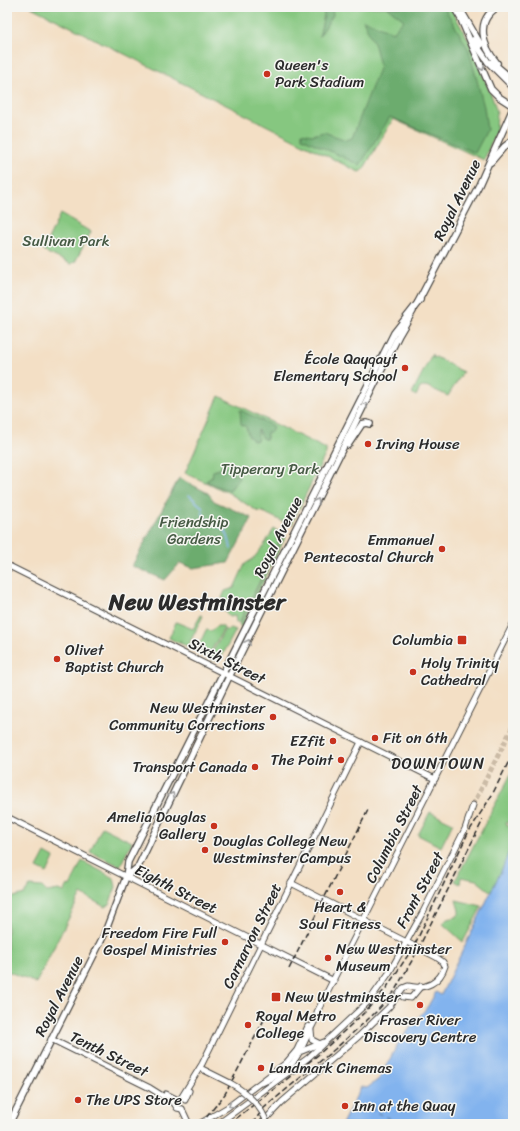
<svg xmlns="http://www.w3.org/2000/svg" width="520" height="1131" font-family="Sriracha,sans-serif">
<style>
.green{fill:#86c780;stroke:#587956}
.forest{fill:#6cac6e;stroke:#4c6c4c}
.water{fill:#82b3ee;stroke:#566f8c}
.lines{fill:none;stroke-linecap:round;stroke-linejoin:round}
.stream{stroke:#82b3ee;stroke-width:1.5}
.ferry{stroke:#455466;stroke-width:1;stroke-dasharray:5 4;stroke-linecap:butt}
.secondary-tunnel{stroke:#cbbba6;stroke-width:5;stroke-dasharray:5 2.5;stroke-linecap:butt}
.secondary-casing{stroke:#494642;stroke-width:7}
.primary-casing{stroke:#494642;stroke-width:8}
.secondary{stroke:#fff;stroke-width:5}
.primary{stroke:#fff;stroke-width:5.5}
.rail{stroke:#2b2b2b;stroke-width:1.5;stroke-dasharray:6 3;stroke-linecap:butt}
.secondary-bridge-casing{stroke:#494642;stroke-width:7;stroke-linecap:butt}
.secondary-bridge{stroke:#fff;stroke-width:5}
.oneway{stroke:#a0a0a0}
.poi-dot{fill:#c8321e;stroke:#f6f6f2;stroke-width:1.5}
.labels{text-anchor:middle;stroke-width:3;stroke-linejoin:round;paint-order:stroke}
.poi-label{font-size:15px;fill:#2b2b2b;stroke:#f6f6f2;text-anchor:start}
.street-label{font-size:15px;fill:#2b2b2b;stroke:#f6f6f2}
.park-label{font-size:15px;fill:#465a44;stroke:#f6f6f2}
.neighbourhood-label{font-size:16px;letter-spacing:1px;fill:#2b2b2b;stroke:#f6f6f2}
.town-label{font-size:23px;font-weight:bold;fill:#2b2b2b;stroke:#f6f6f2}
</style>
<rect width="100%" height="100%" fill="#f6f6f2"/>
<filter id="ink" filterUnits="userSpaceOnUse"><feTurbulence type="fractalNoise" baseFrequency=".025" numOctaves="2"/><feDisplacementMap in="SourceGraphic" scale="8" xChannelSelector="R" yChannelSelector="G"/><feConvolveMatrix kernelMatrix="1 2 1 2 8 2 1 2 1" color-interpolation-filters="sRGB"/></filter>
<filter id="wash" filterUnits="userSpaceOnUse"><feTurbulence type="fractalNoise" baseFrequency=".012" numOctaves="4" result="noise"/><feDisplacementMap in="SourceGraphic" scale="16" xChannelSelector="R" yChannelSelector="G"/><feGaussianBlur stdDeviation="0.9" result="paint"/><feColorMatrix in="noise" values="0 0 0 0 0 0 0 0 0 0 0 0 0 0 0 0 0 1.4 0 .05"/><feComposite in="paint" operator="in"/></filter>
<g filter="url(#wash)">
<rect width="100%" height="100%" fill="#f3dfc5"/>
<g class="green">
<path d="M31,7H450L468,39L494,102L497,114L496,131L484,160L393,119L363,170L359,172Z"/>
<path d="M60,214L91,232L75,262L71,264L43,251Z"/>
<path d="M432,354L433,358L436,357L463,372L448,396L426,386L420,388L416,396L412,393Z"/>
<path d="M219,396L326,449V453L293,521V524H288L263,512L257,511L229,493L185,473Z"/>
<path d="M274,529L283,534L239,623H236L235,616L229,617L223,609L229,605L226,601L222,598L225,591L234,588L245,564L253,559L264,545Z"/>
<path d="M284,535L286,536L241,627L239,625Z"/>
<path d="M201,615L203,616L188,646L179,643L181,640L178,643L169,638L176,622L193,629Z"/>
<path d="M217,626H222L224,628L208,656L200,653L201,649H197L206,630L211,631Z"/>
<path d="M231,628L236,630L220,660L217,658L215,661L209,658L225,629L227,631Z"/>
<path d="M513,770V821L510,824L507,822L506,824L513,829C513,851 500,873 491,892L476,880L461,877L460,884L455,881Z"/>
<path d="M430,812L453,823L441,847L418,835Z"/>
<path d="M102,827L132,842L120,866L90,852Z"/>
<path d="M45,853L54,858L47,873L37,868Z"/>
<path d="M82,861L114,878L116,887L109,905L105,907L81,894L36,983L7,971V899L24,894L30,886L42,887L47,892L59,890L64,892L68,885L70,886Z"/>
<path d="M456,900L482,906L463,942L443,924L447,919C464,916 459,913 456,900Z"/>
</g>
<g class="forest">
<path d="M323,7H332L333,15L319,37L324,15Z"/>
<path d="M387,7H444L469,50L484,107L487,130L475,153L390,117L360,165L302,138V133L312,135L324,132L346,140L352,138L380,66L375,46L363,20L393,32L404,20Z"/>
<path d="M240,410L271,425L273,428L271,432H267V439H263L258,430V440L255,441L249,437L246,427L241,424Z"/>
<path d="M225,464L230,474H237L239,478L230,490L224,489L206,481L212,477L213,471L222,468L221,465Z"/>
<path d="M179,478L208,493L214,501L252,518L228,563L193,568L180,563L165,580L132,566Z"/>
</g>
<path class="water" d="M513,841V1124H342L361,1087L367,1088L379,1079L399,1042L428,1006L436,992L441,995L503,867Z"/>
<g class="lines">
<path class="stream" d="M189,495L202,507C203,526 215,521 225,531C229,536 230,543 231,549"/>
<path class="ferry" d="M373,1106L374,1111L400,1124"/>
</g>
</g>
<g filter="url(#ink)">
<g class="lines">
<path class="secondary-tunnel" d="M473,805L513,726"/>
<defs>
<g id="secondary">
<path d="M7,565L435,779"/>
<path d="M7,817L334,981"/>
<path d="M403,997L411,998L421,986"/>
<path d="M311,1030L312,1040L320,1044"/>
<path d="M51,1039L150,1088L174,1103"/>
<path d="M302,1051L324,1042"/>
<path d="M200,1068L230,1083"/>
<path d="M262,1083C294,1069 297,1059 310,1030C313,1024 317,1019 317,1012L513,624"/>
<path d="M166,1094L176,1099"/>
<path d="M181,1098L202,1064L361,742"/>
<path d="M185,1100L189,1091"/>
<path d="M174,1103L177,1108L182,1109"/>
<path d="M182,1109L189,1124"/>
<path d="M199,1124L228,1107L286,1063L297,1050L308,1026"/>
<path d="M218,1124L308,1058L369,1001L389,973L423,912L465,829L473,805"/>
<path d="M261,1124L282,1102L359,1036L389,1007L403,988L408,986C425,990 440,983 445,966L443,962L436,957L291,883"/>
</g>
<g id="primary">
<path d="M454,7L464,24"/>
<path d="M459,7L481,45"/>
<path d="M462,22L491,89L499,97L513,106"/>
<path d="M473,40L488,62L513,87"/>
<path d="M492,62L513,80"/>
<path d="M497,63C482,46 475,20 498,7"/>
<path d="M491,162L504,147L513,140"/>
<path d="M418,302L479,185L513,108"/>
<path d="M348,445L362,424L366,423L370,424"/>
<path d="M126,877L138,867L227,681L399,335L413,311"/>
<path d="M9,1124L104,935L126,877L128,862L394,333L420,300"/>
</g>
</defs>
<use href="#secondary" class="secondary-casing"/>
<use href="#primary" class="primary-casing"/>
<use href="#secondary" class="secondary"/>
<use href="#primary" class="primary"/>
<g class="rail">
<path d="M289,969L369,808"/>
<path d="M201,1124L225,1094L265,1018"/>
<path d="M229,1124L318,1055L365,1012L387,987L414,946L468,833L492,795L513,753"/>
<path d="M252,1124L264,1108L335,1049L376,1012L394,992L414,957L483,820"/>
</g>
<defs>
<path id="secondary-bridge" d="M230,1083C245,1091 263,1107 267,1124"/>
</defs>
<use href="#secondary-bridge" class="secondary-bridge-casing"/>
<use href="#secondary-bridge" class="secondary-bridge"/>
</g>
<defs><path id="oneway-chevron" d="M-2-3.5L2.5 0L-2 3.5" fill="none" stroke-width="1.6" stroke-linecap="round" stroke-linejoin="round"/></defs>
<g class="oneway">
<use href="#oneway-chevron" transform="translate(482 68) rotate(67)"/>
<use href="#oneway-chevron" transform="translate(365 405) rotate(-63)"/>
<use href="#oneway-chevron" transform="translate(317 501) rotate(-63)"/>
<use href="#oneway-chevron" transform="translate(248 642) rotate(-64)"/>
<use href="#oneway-chevron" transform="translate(172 795) rotate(-64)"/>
<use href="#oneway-chevron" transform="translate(231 1105) rotate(145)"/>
</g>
</g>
<g class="poi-dot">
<circle cx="267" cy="74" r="4"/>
<circle cx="405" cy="368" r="4"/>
<circle cx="368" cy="444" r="4"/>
<circle cx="442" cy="549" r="4"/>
<rect x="457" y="635" width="10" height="10" rx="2"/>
<circle cx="57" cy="659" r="4"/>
<circle cx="413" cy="672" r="4"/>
<circle cx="273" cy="717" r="4"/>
<circle cx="375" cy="738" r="4"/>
<circle cx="333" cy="741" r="4"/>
<circle cx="341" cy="760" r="4"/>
<circle cx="255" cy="767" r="4"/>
<circle cx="214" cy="826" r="4"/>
<circle cx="205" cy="850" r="4"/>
<circle cx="340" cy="892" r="4"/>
<circle cx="225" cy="942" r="4"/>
<circle cx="328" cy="958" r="4"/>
<rect x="271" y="992" width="10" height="10" rx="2"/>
<circle cx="420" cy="1005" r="4"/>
<circle cx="248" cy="1025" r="4"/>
<circle cx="261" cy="1068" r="4"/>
<circle cx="78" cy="1100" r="4"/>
<circle cx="345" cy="1106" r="4"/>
</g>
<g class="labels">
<g class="poi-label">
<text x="275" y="70">Queen's<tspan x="275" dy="17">Park Stadium</tspan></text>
<text x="397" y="364" text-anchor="end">École Qayqayt<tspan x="397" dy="17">Elementary School</tspan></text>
<text x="376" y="449">Irving House</text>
<text x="434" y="545" text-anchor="end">Emmanuel<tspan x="434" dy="17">Pentecostal Church</tspan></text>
<text x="453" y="645" text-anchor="end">Columbia</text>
<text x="65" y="655">Olivet<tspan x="65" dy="17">Baptist Church</tspan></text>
<text x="421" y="668">Holy Trinity<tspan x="421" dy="17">Cathedral</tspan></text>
<text x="265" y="713" text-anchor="end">New Westminster<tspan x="265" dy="17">Community Corrections</tspan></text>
<text x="383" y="743">Fit on 6th</text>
<text x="325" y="746" text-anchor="end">EZfit</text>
<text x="333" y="765" text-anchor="end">The Point</text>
<text x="247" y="772" text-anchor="end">Transport Canada</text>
<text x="206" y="822" text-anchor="end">Amelia Douglas<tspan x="206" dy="17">Gallery</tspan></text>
<text x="213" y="846">Douglas College New<tspan x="213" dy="17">Westminster Campus</tspan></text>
<text x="340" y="912" text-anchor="middle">Heart &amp;<tspan x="340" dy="17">Soul Fitness</tspan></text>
<text x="217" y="938" text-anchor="end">Freedom Fire Full<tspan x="217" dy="17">Gospel Ministries</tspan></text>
<text x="336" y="954">New Westminster<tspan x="336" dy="17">Museum</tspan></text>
<text x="285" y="1002">New Westminster</text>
<text x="256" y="1021">Royal Metro<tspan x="256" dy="17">College</tspan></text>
<text x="420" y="1025" text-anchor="middle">Fraser River<tspan x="420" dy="17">Discovery Centre</tspan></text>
<text x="269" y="1073">Landmark Cinemas</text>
<text x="86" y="1105">The UPS Store</text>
<text x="353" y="1111">Inn at the Quay</text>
</g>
<g class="street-label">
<text transform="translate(457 200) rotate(-64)" y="5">Royal Avenue</text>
<text transform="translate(278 537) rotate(-63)" y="5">Royal Avenue</text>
<text transform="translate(227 661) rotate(27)" y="5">Sixth Street</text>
<text transform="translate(394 834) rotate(-63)" y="5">Columbia Street</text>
<text transform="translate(176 889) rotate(27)" y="5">Eighth Street</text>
<text transform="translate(420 890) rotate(-62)" y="5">Front Street</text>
<text transform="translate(252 936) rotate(-64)" y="5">Carnarvon Street</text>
<text transform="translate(59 996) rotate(-63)" y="5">Royal Avenue</text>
<text transform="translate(109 1054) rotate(26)" y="5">Tenth Street</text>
</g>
<g class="park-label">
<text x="66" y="246">Sullivan Park</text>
<text x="270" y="474">Tipperary Park</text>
<text x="194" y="527">Friendship<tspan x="194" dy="17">Gardens</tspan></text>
</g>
<g class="neighbourhood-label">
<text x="438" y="769">DOWNTOWN</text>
</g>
<g class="town-label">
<text x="197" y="610">New Westminster</text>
</g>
</g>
<rect width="520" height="1131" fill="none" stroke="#f6f6f2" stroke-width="24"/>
</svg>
